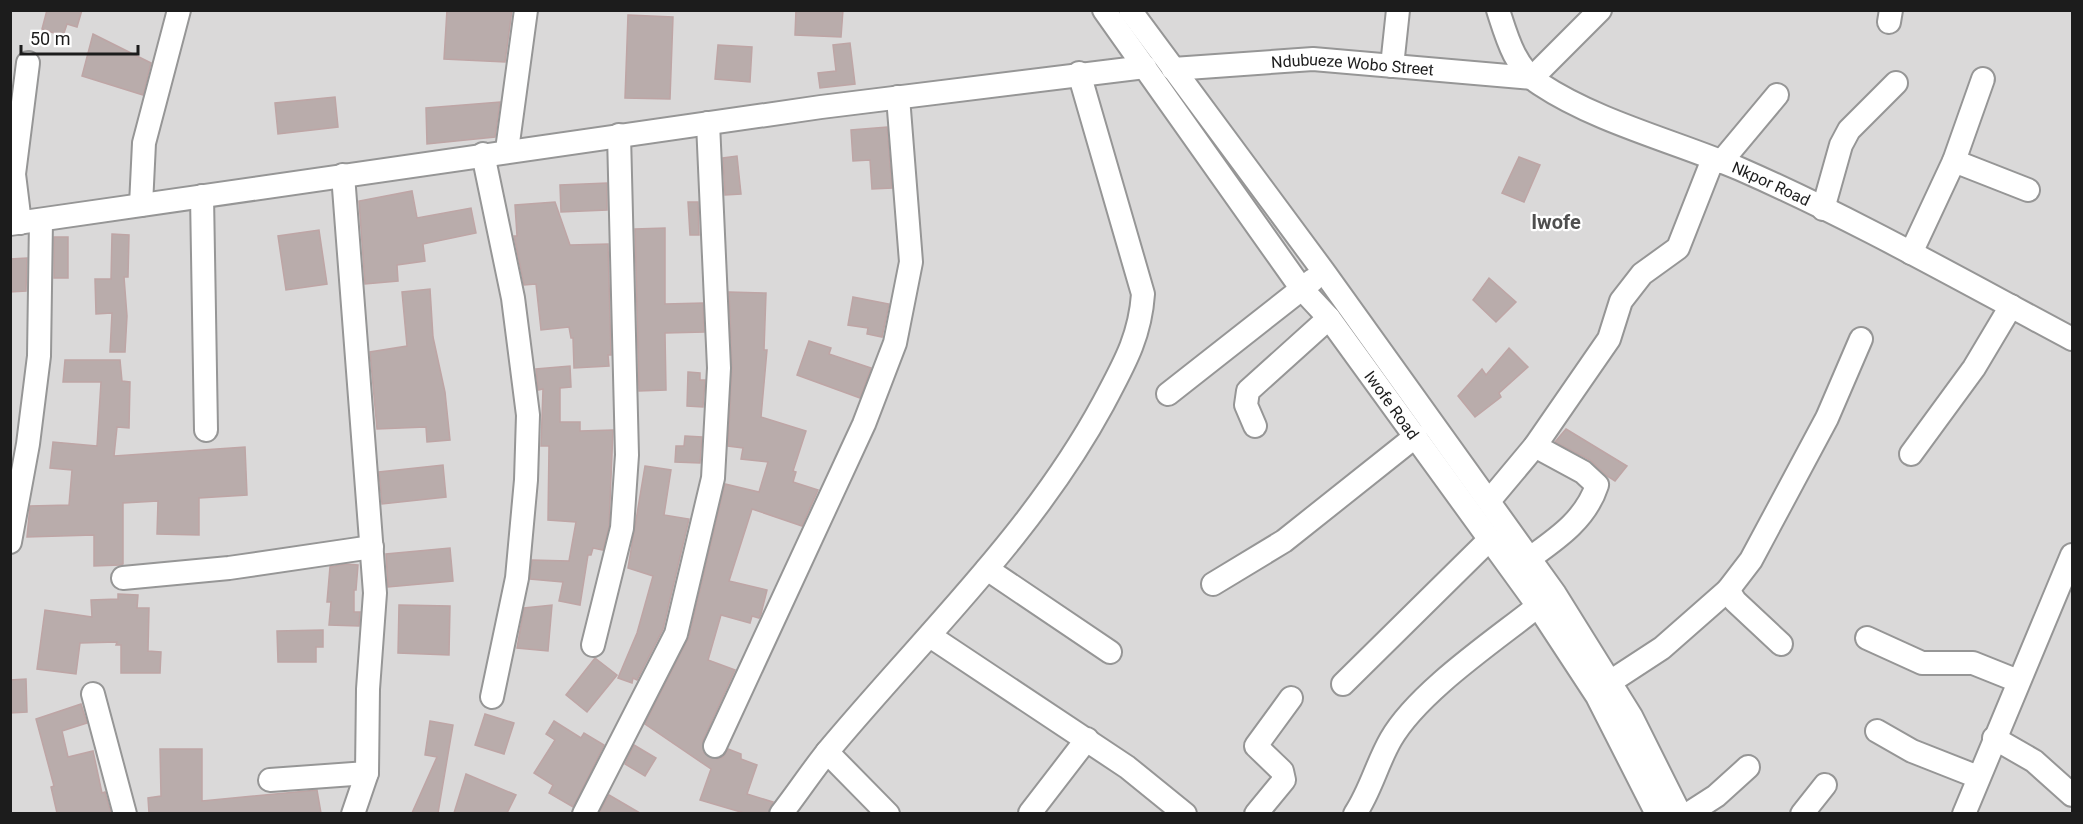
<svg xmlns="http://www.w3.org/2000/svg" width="2083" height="824" font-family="Roboto,sans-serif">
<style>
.residential{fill:#dad9d9}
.building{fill:#b9acab;stroke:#bea5a5;stroke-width:1.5}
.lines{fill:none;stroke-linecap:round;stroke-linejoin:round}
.minor-casing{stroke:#969696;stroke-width:26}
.minor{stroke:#fff;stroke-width:22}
.labels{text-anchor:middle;stroke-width:4.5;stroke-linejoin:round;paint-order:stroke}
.street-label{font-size:16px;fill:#1c1c1c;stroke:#fff}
.quarter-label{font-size:20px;font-weight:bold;fill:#4f4f4f;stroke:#fff}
</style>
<rect width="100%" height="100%" fill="#ede4e2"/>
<rect class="residential" x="11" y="11" width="2061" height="802"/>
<g class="building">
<path d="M47,10H82L77,27L67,24L63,36L42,29Z"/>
<path d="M447,10H512L505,62L444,59Z"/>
<path d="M796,10H843L841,37L795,35Z"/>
<path d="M628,15L673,17L670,99L625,98Z"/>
<path d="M93,34L151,63L143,95L82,76Z"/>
<path d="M850,43L855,84L820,88L818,73L836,71L833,45Z"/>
<path d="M718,45L752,47L750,82L715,79Z"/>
<path d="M335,97L338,127L278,134L275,103Z"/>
<path d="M500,102L495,137L427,144L426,108Z"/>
<path d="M887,127L892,188L872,189L870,160L853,161L851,130Z"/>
<path d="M737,156L741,194L725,195L723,158Z"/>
<path d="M1519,157L1540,165L1524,202L1502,193Z"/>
<path d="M607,183V210L561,212L560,185Z"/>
<path d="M412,191L417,218L471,208L476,233L423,244L425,261L397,265L398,281L365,284L359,201Z"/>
<path d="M555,202L570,245L608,244L611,355H608L609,366L574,368L573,338H571L569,327L541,330L536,284L524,285L514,236H517L515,205Z"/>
<path d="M688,202H698L699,235H690Z"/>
<path d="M665,228V304L703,303L704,332L665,333L666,390L639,391L635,229Z"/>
<path d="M319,230L327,284L286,290L278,236Z"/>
<path d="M112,234L129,235L128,277H124L127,316L125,352H110L112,313L96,314L95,279H111Z"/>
<rect x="54" y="237" width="14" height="41"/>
<path d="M27,258L26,291L10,292V259Z"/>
<path d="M1489,278L1516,302L1496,322L1473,300Z"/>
<path d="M430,289L433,337L445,392L450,440L427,442L426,427L377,429L370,352L407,346L402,292Z"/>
<path d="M729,292L766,293L764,350H767L761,417L806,431L793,471L796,472L793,482L818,490L802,526L752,509L729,581L767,590L761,614L759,618L752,616L750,623L721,615L708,660L735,670L703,740L704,753L717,759L723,757L728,749L741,754V759L757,765L747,794L773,802L768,813H744L700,800L711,769L645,724L689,637L725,484L759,492L768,462L741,459L743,448L728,446L732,368Z"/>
<path d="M853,297L889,304L882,337L867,334L868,328L848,325Z"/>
<path d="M809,341L831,348L829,354L871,368L860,398L797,375Z"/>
<path d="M1509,348L1528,367L1499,393L1501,397L1475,417L1458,396L1482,369L1486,375Z"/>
<path d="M65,360H120L122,381L130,382L129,428L117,427L114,456L245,447L247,495L199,498V535L157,534L158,501L123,503V564L120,565L94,566V535L27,537L30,506L69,505L72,470L50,468L53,442L97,446L101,382H63Z"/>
<path d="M570,366L571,387L560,388V422H580V431L613,430L609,526L603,550L593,548L591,555H588L580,605L559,601L563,582L530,579L532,560L569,561L576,522L548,520L549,446H541L543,389L538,390L536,369Z"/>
<path d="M688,372L700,373V380H705L703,407L687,406Z"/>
<path d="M1566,429L1627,466L1615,481L1607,476L1590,460L1555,442Z"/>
<path d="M685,436L702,437L700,463L675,462L676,446H684Z"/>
<path d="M443,465L446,497L382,504L379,472Z"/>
<path d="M645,466L671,470L664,515L689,519L663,629L637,680L633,678L632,683L618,678L637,633L653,576L628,568Z"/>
<path d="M450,548L453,581L388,587L386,554Z"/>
<path d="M346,564L358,565L356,590H354V612H360L359,626L329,625L331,602H327L330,567Z"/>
<path d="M118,594L138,595L137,608H149L148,651L161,652L160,673H121V645H116L117,642L80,643L76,674L37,669L45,610L92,617L91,600L118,599Z"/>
<path d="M399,605L450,606L449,655L398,653Z"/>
<path d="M552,605L548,651L517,648L524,608Z"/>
<path d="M323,630V647H316V662H278L277,631Z"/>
<path d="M595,658L617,675L587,712L566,695Z"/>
<path d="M26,679L27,712L10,713V680Z"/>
<path d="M81,704L87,723L62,731L68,757L93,751L102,793L105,792L111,813H57L51,787L54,786L36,719Z"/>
<path d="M485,714L514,723L504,754L475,745Z"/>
<path d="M430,721L453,725L438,813H412L437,757L425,755Z"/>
<path d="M554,721L581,738L584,733L604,745L573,807L549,793L553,785L534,773L555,740L546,734Z"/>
<path d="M634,745L656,758L645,776L625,764Z"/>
<path d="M160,749H202V801L317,790L321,813H149L148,798L161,796Z"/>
<path d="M466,774L516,795L507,813H454Z"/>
<path d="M609,795L640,813H599Z"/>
</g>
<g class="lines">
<defs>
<g id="minor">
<path id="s1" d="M1104,10L1301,288L1329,318L1538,606L1597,696L1657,814"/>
<path d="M1130,10L1324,272L1555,594L1631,716L1680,814"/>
<path id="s2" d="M1498,10C1507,38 1515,68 1540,84C1597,122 1677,142 1740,169C1854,219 1963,281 2072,339"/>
<path d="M1889,22L1891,10"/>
<path d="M1392,66L1398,10"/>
<path id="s3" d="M1173,69L1313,59L1532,78L1600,10"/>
<path d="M507,150L526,10"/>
<path d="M483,154L513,298L528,415L526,480L517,578L492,697"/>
<path d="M1954,161L1983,79"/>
<path d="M1721,162L1777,95"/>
<path d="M343,175L375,593L368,689L367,773L353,814"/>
<path d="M202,196L206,430"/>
<path d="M141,205L144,143L179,10"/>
<path d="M1823,209L1841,145L1849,130L1896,83"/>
<path d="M20,223L14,174L28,63"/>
<path d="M10,224L821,107L1145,67"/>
<path d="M1911,253L1954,161L2028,190"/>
<path d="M1168,394L1313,280"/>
<path d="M1255,426L1246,405L1248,391L1329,318"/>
<path d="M1911,454L1974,368L2011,306"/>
<path d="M1489,501L1535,446L1609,339L1621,301L1642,274L1678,248L1713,159"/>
<path d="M10,542L28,444L39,356L41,220"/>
<path d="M1530,558C1558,538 1586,519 1597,485L1583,472L1535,446"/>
<path d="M987,569L1110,652"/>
<path d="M123,578L229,568L372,547"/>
<path d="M1213,584L1284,541L1416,436"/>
<path d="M1728,590L1735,601L1781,644"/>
<path d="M930,636L1127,767L1185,814"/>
<path d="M1867,638L1922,663H1973L2018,681"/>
<path d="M593,645L622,528L627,455L619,135"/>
<path d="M1610,682L1662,648L1728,590L1751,560L1827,418L1861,339"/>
<path d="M1343,684L1490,539"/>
<path d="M93,694L125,814"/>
<path d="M1877,731L1912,751L1978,777"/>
<path d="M1994,738L2034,761L2072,795"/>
<path d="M715,746L864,424L895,343L911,262L898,97"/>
<path d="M827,752L888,814"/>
<path d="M270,780L367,773"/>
<path d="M1030,813L1087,739"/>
<path d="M584,814L676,634L713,478L719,368L708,123"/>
<path d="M781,814C799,791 815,766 833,745C927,633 1033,533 1103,404C1123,366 1140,338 1143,294L1079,73"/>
<path d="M1256,814L1284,780L1282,771L1256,746L1291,698"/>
<path d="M1355,814C1371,790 1377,763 1391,739C1418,692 1494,641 1538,606"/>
<path d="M1688,814L1716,796L1748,767"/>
<path d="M1802,814L1825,785"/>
<path d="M1964,814L2072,555"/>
</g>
</defs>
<use href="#minor" class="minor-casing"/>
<use href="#minor" class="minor"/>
</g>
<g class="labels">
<g class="street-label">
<text dy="6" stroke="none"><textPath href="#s3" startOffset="180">Ndubueze Wobo Street</textPath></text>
<text dy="6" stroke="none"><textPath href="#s2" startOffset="339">Nkpor Road</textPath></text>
<text dy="6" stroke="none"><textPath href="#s1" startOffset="489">Iwofe Road</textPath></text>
</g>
<g class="quarter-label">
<text x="1556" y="229">Iwofe</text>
</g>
</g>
<rect width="2083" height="824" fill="none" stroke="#1c1c1c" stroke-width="24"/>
<path d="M21 45v9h117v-9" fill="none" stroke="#1c1c1c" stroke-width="3"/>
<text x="30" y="45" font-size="18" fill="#1c1c1c" stroke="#ffffff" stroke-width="4.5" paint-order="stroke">50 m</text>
</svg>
